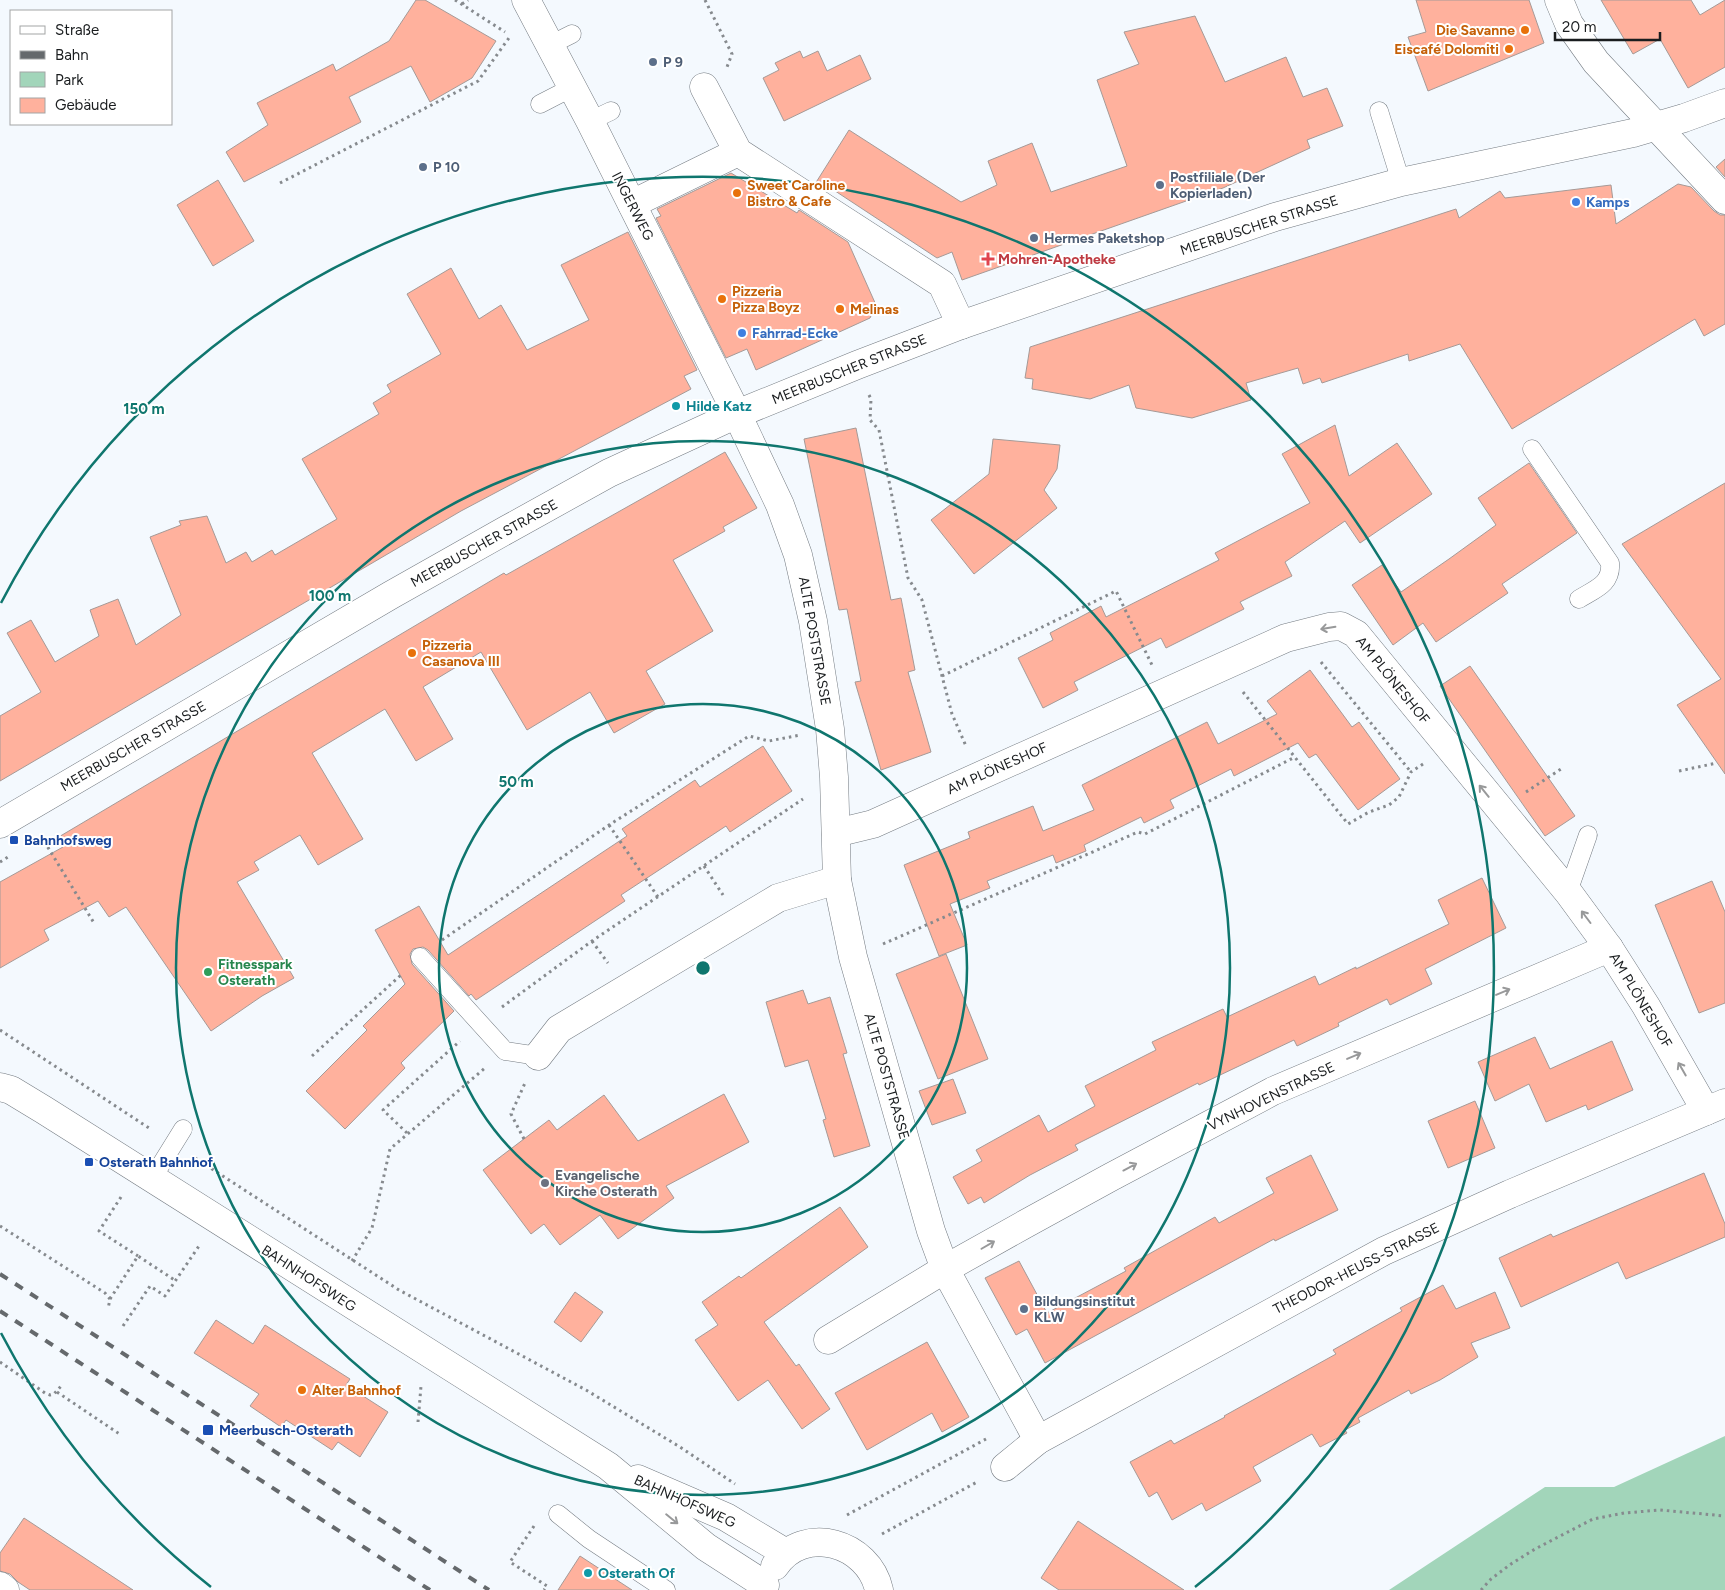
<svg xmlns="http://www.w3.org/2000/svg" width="1725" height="1590" font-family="Figtree,sans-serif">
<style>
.green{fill:#a2d5ba}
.building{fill:#ffb19d;stroke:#a59a97}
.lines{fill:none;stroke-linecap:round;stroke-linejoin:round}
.lane-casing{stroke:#747b82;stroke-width:19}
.street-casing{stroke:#747b82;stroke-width:29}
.secondary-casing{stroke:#747b82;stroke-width:29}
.path{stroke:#868a8e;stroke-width:3;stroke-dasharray:2.5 4;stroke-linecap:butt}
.lane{stroke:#fff;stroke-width:18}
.street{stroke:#fff;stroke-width:28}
.secondary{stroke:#fff;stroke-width:28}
.rail{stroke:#65696c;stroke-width:4;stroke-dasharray:9 9;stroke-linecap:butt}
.oneway{stroke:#98999a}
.ring{fill:none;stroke:#0f766e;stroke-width:2.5}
.food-dot{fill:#e8710a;stroke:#fff;stroke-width:2}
.service-dot{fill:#5c6f8a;stroke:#fff;stroke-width:2}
.shop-dot{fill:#3f7fe0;stroke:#fff;stroke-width:2}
.health-dot{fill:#e0444e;stroke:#fff;stroke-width:2}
.culture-dot{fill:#0f9aa8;stroke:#fff;stroke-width:2}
.transit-dot{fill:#1a4fb4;stroke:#fff;stroke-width:2}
.leisure-dot{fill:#2e9e5b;stroke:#fff;stroke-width:2}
.worship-dot{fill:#6b7280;stroke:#fff;stroke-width:2}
.labels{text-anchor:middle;stroke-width:4;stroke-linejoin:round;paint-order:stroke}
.food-label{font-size:14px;font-weight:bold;fill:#c56008;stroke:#fff;text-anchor:start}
.service-label{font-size:14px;font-weight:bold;fill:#4e5e75;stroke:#fff;text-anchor:start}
.shop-label{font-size:14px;font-weight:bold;fill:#366cbe;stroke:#fff;text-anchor:start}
.street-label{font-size:14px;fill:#1a1d1f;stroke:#fff}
.health-label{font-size:14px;font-weight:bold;fill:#be3a42;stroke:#fff;text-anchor:start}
.culture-label{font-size:14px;font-weight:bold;fill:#0d838f;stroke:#fff;text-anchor:start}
.transit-label{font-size:14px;font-weight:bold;fill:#164399;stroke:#fff;text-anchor:start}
.leisure-label{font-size:14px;font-weight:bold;fill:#27864d;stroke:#fff;text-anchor:start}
.worship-label{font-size:14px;font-weight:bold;fill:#5b616d;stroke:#fff;text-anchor:start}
.centre{fill:#0f766e;stroke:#fff;stroke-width:2.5}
.ring-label{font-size:15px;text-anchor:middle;font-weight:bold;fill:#0f766e;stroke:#fff;stroke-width:4;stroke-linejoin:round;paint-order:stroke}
</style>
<rect width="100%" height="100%" fill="#f4f9fe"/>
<path class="green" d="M1725,1436V1590H1389L1545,1487H1614Z"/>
<g class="building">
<path d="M416,0H425L496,41L472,78L430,102L411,66L349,97L361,122L244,182L226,152L268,125L257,103L333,64L336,71L389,41Z"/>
<path d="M1416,0H1529L1544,43L1428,91L1408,37L1426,32Z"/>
<path d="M1601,0H1691L1700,15L1725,0V67L1688,88L1660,39L1633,54Z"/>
<path d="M1195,16L1225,82L1286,57L1303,97L1327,88L1343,126L1307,140L1310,148L1223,188L962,280L952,252L937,258L820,181L824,189L815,184L849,130L961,202L997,185L988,161L1032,143L1051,192L1127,166L1097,80L1139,64L1124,32Z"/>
<path d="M800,51L803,58L818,51L827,71L860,55L871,79L784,121L763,78L779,70L775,63Z"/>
<path d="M1725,159V177L1716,167Z"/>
<path d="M731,173L797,213L799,210L848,242L876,305L870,318L756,370L747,349L726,358L656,218L661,216L657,209Z"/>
<path d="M218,180L254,241L213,266L177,205Z"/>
<path d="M1678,184L1691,187L1714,211L1720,215H1725V324L1704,336L1695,319L1512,429L1460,344L1409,361L1408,354L1322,383L1320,378L1303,384L1298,368L1246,383L1251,400L1192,418L1136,408L1129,385L1090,399L1032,389L1033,379L1025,378L1030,347L1456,209L1459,218L1500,191L1505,198L1611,185L1616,224Z"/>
<path d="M628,232L697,370L684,376L691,389L461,511L0,781V716L41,692L7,633L31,620L55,662L99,636L90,610L118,599L136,645L181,615L150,537L181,525L179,521L207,516L226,563L246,552L252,562L272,550L275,555L337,519L302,459L379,414L373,403L391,392L387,385L441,354L407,294L451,268L479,319L501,305L527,350L589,320L561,265Z"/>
<path d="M1335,425L1349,476L1397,443L1432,494L1360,543L1345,521L1285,562L1292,576L1240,602L1244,609L1166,648L1161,638L1074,682L1078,690L1043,708L1018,658L1053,640L1050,633L1101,606L1106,617L1219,560L1215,553L1310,503L1282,454Z"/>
<path d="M856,428L891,600L901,598L915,670L908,672L931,752L881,770L855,682L861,681L847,609L839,610L804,439Z"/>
<path d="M993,439L1060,445L1057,469L1044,490L1057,508L974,574L931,520L989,474Z"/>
<path d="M725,452L757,508L723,527L725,531L673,560L713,631L646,671L665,704L614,733L590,692L527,730L481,652L423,687L453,739L416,761L385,709L312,753L363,839L318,865L300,835L254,862L259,870L237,882L294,978L262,996L211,1031L126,907L109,917L98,901L44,930L49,940L0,968V882L63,847L57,838L504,573L506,575Z"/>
<path d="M1529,463L1577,533L1502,584L1508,593L1436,642L1423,623L1393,645L1352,585L1382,565L1401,592L1449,559L1496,525L1478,498Z"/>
<path d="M1725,483V774L1677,705L1721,679L1622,544Z"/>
<path d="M1470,666L1575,816L1545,836L1440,686Z"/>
<path d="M1310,670L1352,727L1359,722L1400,779L1358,810L1316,754L1309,758L1298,743L1234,776L1231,769L1170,800L1174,808L1144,823L1141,817L1084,845L1086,851L1056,863L1053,855L987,881L990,888L950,904L967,945L939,956L904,865L970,838L968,832L1033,806L1043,831L1094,810L1082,785L1207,722L1218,744L1277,714L1267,701Z"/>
<path d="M763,746L792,791L730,832L726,826L621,895L625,901L476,1000L471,994L469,996L428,950L423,947L413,949L410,954L412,964L454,1011L401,1063L405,1068L345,1129L306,1091L367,1030L363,1026L405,984L375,930L419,906L448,955L627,836L622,829L695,780L700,787Z"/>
<path d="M1482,878L1506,928L1425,969L1432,984L1390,1005L1387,999L1338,1023L1339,1026L1297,1046L1294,1040L1199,1085L1198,1083L1075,1145L1078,1150L1030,1175L984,1203L981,1197L968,1204L953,1177L982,1161L976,1150L1039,1115L1048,1132L1095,1106L1085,1086L1156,1050L1152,1042L1223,1009L1227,1017L1315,976L1319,985L1356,967V969L1449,924L1438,900Z"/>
<path d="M1712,881L1725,912V1003L1699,1013L1655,905Z"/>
<path d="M946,954L988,1059L938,1079L896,974Z"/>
<path d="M803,990L808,1004L830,997L847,1053L843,1054L870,1146L834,1157L823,1120L826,1119L808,1060L785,1067L766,1002Z"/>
<path d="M1535,1037L1550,1069L1612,1041L1633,1090L1588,1110L1586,1105L1546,1122L1529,1084L1495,1101L1478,1062Z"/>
<path d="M953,1079L966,1113L932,1125L919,1091Z"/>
<path d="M724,1094L749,1142L666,1186L674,1198L618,1239L600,1215L560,1245L544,1224L531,1234L483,1170L549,1120L557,1130L604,1095L638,1141Z"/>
<path d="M1475,1101L1495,1148L1448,1168L1428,1121Z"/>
<path d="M1311,1155L1338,1210L1275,1241L1274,1239L1045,1363L1027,1329L1016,1335L985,1278L1019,1261L1047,1313L1126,1271L1124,1268L1215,1217L1219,1223L1274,1193L1266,1178Z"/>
<path d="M1704,1173L1725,1224V1237L1626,1279L1618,1262L1521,1307L1499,1258L1551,1234L1553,1237Z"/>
<path d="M840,1207L868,1247L764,1322L796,1366L799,1364L830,1409L802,1429L768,1380L738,1401L695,1340L718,1325L702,1302L739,1276L741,1278Z"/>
<path d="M1443,1285L1456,1309L1495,1292L1510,1328L1471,1343L1478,1357L1440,1380L1411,1394L1409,1390L1358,1418L1360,1422L1345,1430L1347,1433L1320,1447L1312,1434L1253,1467L1261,1481L1206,1511L1202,1503L1172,1520L1157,1492L1149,1497L1130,1462L1171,1440L1174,1444L1225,1417L1224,1416L1336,1354L1333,1350L1402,1311L1400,1308Z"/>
<path d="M575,1292L603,1312L581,1342L554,1322Z"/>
<path d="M216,1320L253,1344L265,1325L350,1379L346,1385L388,1412L360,1457L338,1442L332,1450L286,1420L281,1427L250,1406L259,1394L194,1353Z"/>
<path d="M927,1342L969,1417L942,1432L932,1413L867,1450L835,1393Z"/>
<path d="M24,1518L133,1590H30L18,1582L10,1574L0,1571V1553Z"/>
<path d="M1078,1521L1096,1533L1184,1590H1059L1041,1578Z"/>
<path d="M580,1556L632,1590H558Z"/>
</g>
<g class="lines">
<defs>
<g id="lane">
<path d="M550,45L572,34"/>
<path d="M540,104L573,87"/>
<path d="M1379,111L1401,182"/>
<path d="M590,121L611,111"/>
<path d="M1532,449L1610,563C1612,584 1595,589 1579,599"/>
<path d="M1568,892L1588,835"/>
<path d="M420,957L505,1051L538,1056"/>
<path d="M152,1179L183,1129"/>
<path d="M558,1514L589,1539L666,1590"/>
</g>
<g id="street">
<path d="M526,0L590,121L737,414L780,505L798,555L813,621L830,729L834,777L837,880L853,957L931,1231L945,1269L1038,1440"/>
<path d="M1559,0L1569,24L1596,62L1725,200"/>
<path d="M704,87L738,152L942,284L961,325"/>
<path d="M632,204L738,152"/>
<path d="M0,824L391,595L508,529L609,473L737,414L857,365L961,325L1275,217L1401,182L1633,133L1684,118L1725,103"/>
<path d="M836,833L873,824L1286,638L1329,627L1341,626L1356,634L1568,892L1609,948L1646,1006L1706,1111"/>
<path d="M538,1056L559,1029L778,898L837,880"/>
<path d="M828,1340L945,1269L1027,1223L1111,1177L1273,1091L1609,948"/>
<path d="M1005,1467L1038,1440L1384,1251L1510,1194L1725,1103"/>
<path d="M0,1586L5,1590"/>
</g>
<g id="secondary">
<path d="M0,1087L11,1090L44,1110L608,1466L706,1547L765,1585"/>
<path d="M638,1479L726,1517L786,1553"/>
<path d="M775,1566C804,1523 869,1543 879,1590"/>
</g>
</defs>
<use href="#lane" class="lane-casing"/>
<use href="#street" class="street-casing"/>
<use href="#secondary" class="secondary-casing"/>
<g class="path">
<path d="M455,0L505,32"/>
<path d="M705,0L732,54L727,67"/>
<path d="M462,4L468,0"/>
<path d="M280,183L478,81L509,38"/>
<path d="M869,395L871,399L870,420L879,430L908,578L922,600L952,714L966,746"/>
<path d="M1321,662L1411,772"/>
<path d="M942,676L1116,591L1152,665"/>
<path d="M1243,692L1348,824L1369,812L1389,805L1399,797L1411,772L1423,764"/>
<path d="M1679,771L1717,763"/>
<path d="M1526,792L1561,769"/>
<path d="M609,825L658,897"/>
<path d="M41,836L94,923"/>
<path d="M0,862L8,857"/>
<path d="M704,866L723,895"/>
<path d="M442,940L609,825L749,736L769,741L800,735"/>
<path d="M592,941L608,963"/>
<path d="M883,944L1138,832L1145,834L1295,757"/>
<path d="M502,1007L592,941L803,799"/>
<path d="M0,1030L152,1130"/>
<path d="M312,1056L401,975"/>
<path d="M407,1133L383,1110L460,1041"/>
<path d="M524,1139L511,1114L525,1083"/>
<path d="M195,1158L399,1290L586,1390L680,1447L735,1484"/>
<path d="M121,1197L99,1231L138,1256"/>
<path d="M0,1226L105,1293L110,1299L108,1309"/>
<path d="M352,1261L372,1228L390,1149L485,1068"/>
<path d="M110,1299L138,1256L176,1281"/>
<path d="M123,1326L150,1286L165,1296L199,1246"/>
<path d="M0,1362L45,1393L50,1395L54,1394L62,1385"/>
<path d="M57,1392L121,1435"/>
<path d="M418,1422L421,1386"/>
<path d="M847,1515L986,1439"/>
<path d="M534,1526L510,1562L547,1586L544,1590"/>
<path d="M882,1534L977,1482"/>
<path d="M1481,1590L1491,1579L1511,1564L1535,1549L1593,1519L1624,1513L1660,1510L1725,1516"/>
</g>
<use href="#lane" class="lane"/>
<use href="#street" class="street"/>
<use href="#secondary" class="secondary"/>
<g class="rail">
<path d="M0,1274L489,1590"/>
<path d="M0,1311L430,1590"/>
</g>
</g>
<defs><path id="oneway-shaft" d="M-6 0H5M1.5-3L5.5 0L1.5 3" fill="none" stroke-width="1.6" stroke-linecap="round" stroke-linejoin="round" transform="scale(1.25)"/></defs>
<g class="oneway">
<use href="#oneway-shaft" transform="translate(1328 628) rotate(171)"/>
<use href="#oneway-shaft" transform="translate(1484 791) rotate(-129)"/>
<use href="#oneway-shaft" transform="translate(1586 917) rotate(-127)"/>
<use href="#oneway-shaft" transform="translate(1503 992) rotate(-23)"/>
<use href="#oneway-shaft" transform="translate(1354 1056) rotate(-23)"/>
<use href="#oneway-shaft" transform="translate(1682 1069) rotate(-120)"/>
<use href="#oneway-shaft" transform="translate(1130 1167) rotate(-28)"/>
<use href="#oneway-shaft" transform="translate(988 1245) rotate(-30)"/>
<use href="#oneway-shaft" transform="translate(672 1519) rotate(39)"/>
</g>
<g class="ring">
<circle cx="703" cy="968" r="264"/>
<circle cx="703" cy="968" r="527"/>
<path d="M211 1587A791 791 0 0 1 1 1333M1 603A791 791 0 1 1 1195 1587"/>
</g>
<g class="food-dot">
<circle cx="1525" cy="30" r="5"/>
<circle cx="1509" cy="49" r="5"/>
<circle cx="737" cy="193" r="5"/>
<circle cx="722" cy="299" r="5"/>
<circle cx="840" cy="309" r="5"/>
<circle cx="412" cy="653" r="5"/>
<circle cx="302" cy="1390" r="5"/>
</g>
<g class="service-dot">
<circle cx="653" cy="62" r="5"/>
<circle cx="423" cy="167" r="5"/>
<circle cx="1160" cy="185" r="5"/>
<circle cx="1034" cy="238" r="5"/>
<circle cx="1024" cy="1309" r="5"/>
</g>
<g class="shop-dot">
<circle cx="1576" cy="202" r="5"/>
<circle cx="742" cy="333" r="5"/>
</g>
<path class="health-dot" d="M985.5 251.5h5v5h5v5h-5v5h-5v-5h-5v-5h5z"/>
<g class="culture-dot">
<circle cx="676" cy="406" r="5"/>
<circle cx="588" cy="1573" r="5"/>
</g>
<g class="transit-dot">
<rect x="9" y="835" width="10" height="10" rx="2.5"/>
<rect x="84" y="1157" width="10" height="10" rx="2.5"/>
<rect x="202" y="1424" width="12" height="12" rx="2.5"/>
</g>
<circle class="leisure-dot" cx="208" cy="972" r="5"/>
<circle class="worship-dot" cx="545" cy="1183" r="5"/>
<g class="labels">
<g class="food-label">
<text x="1515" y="35" text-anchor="end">Die Savanne</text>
<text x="1499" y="54" text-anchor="end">Eiscafé Dolomiti</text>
<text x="747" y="190">Sweet Caroline<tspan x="747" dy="16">Bistro &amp; Cafe</tspan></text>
<text x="732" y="296">Pizzeria<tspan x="732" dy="16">Pizza Boyz</tspan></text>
<text x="850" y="314">Melinas</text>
<text x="422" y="650">Pizzeria<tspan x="422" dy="16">Casanova III</tspan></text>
<text x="312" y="1395">Alter Bahnhof</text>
</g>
<g class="service-label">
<text x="663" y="67">P 9</text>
<text x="433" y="172">P 10</text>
<text x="1170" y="182">Postfiliale (Der<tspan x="1170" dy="16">Kopierladen)</tspan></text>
<text x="1044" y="243">Hermes Paketshop</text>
<text x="1034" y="1306">Bildungsinstitut<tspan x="1034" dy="16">KLW</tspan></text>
</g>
<g class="shop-label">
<text x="1586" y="207">Kamps</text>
<text x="752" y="338">Fahrrad-Ecke</text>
</g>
<g class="street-label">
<text transform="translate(633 206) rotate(63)" y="5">INGERWEG</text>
<text transform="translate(1259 225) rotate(-18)" y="5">MEERBUSCHER STRASSE</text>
<text transform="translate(849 369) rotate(-22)" y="5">MEERBUSCHER STRASSE</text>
<text transform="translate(484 543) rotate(-29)" y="5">MEERBUSCHER STRASSE</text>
<text transform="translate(815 641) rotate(80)" y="5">ALTE POSTSTRASSE</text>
<text transform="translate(1393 680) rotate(51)" y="5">AM PLÖNESHOF</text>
<text transform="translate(133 746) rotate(-30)" y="5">MEERBUSCHER STRASSE</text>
<text transform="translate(997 768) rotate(-24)" y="5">AM PLÖNESHOF</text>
<text transform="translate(1641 1000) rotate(59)" y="5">AM PLÖNESHOF</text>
<text transform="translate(887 1076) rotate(74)" y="5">ALTE POSTSTRASSE</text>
<text transform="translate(1271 1096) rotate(-26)" y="5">VYNHOVENSTRASSE</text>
<text transform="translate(1356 1268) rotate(-27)" y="5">THEODOR-HEUSS-STRASSE</text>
<text transform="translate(309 1278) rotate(33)" y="5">BAHNHOFSWEG</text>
<text transform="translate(685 1501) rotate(24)" y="5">BAHNHOFSWEG</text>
</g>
<g class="health-label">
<text x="998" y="264">Mohren-Apotheke</text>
</g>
<g class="culture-label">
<text x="686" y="411">Hilde Katz</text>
<text x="598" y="1578">Osterath Of</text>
</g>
<g class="transit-label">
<text x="24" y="845">Bahnhofsweg</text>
<text x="99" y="1167">Osterath Bahnhof</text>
<text x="219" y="1435">Meerbusch-Osterath</text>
</g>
<g class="leisure-label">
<text x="218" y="969">Fitnesspark<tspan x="218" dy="16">Osterath</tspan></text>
</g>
<g class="worship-label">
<text x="555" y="1180">Evangelische<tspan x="555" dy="16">Kirche Osterath</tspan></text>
</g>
</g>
<circle cx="703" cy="968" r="8" class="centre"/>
<g class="ring-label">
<text x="144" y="414">150 m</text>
<text x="330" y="601">100 m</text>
<text x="516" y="787">50 m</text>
</g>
<rect x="10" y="10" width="162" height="115" fill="#ffffff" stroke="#a3a5a5"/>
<rect x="20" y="26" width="25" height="8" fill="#ffffff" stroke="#a3a5a5"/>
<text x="55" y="35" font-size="15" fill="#1a1d1f">Straße</text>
<rect x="20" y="51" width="25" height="8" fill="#65696c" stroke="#a3a5a5"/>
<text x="55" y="60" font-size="15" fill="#1a1d1f">Bahn</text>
<rect x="20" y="72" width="25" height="15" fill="#a2d5ba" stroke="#a3a5a5"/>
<text x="55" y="85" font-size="15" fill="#1a1d1f">Park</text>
<rect x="20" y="98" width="25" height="15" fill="#ffb19d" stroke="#a3a5a5"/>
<text x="55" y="110" font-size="15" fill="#1a1d1f">Gebäude</text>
<path d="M1555 32v8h105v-8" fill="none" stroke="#1a1d1f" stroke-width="2.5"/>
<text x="1562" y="32" font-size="15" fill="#1a1d1f" stroke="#ffffff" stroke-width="4" paint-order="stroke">20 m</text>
</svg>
